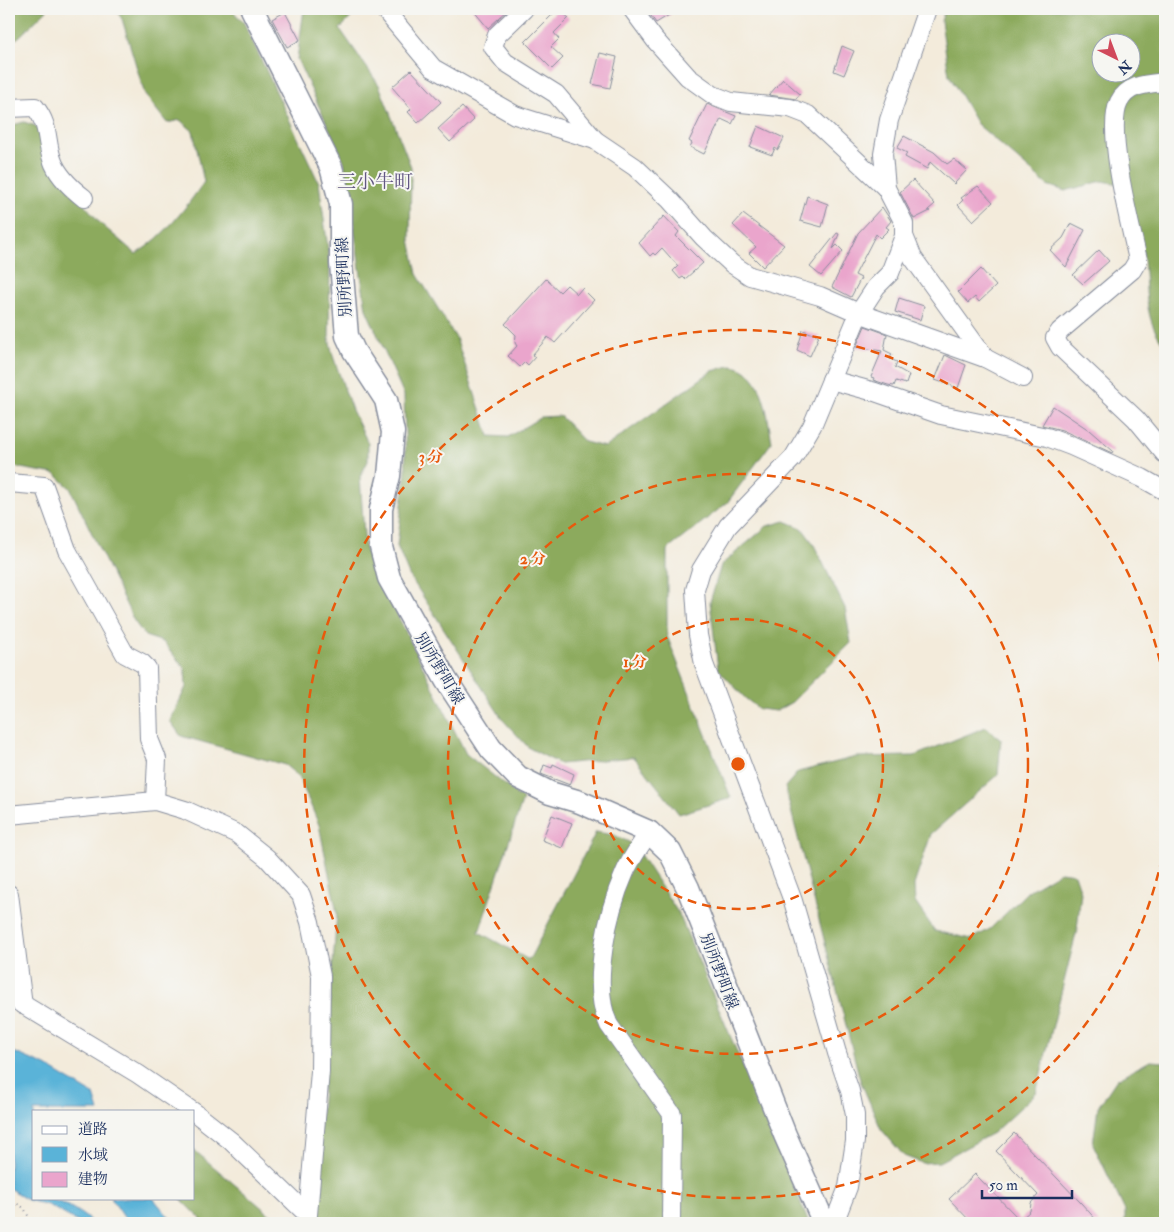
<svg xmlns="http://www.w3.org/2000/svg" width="1174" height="1232" font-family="'IM FELL Double Pica','Noto Serif JP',serif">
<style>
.forest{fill:#8caa5d;stroke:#546c5e;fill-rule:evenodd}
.water{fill:#5ab3d8;stroke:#3a719b}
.building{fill:#eaa5cc}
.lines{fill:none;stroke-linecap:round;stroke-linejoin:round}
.minor-casing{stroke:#878d9c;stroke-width:20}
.major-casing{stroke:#878d9c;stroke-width:25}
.path{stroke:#878d9c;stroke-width:2;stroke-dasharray:1 4;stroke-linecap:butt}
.minor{stroke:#fff;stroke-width:18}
.major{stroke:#fff;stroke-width:22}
.ring{fill:none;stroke:#e8590c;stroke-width:2.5;stroke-dasharray:9 6}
.labels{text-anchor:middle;stroke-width:4;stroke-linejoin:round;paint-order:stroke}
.street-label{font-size:16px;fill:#1b2f5e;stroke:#f6f6f2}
.quarter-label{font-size:19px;fill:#635884;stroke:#f6f6f2}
.centre{fill:#e8590c;stroke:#f6f6f2;stroke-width:2.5}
.ring-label{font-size:15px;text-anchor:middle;font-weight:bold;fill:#e8590c;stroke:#f6f6f2;stroke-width:4;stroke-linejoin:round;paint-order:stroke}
</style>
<rect width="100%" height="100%" fill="#f6f6f2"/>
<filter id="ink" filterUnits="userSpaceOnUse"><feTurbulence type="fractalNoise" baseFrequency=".02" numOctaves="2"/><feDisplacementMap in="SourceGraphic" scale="10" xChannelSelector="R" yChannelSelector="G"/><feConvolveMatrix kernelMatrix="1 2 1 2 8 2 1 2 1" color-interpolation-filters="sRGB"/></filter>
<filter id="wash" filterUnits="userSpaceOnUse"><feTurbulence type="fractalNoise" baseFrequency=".0096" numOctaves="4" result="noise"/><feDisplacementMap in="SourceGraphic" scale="20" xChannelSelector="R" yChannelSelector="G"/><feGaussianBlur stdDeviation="1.12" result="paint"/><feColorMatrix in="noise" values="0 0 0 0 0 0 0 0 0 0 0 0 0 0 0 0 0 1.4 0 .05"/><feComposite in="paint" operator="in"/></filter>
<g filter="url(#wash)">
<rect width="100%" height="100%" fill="#f3ebdb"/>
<g class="forest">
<path d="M9,9H48L19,37L9,43Z"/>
<path d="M115,9H231L244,23L319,183L330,263L329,338L333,356L352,410L368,443V461L360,477L365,549L466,754L523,799L479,932L529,960L596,832L614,835L629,842L641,856L679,914L809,1223H312L337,913L319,825L299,777L285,765L181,736L170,721L186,687L185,669L163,642L145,636L134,621L70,488L55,474L9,466V126L24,122L36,126L65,181L101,224L136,254C166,235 184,210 204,182L193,131L180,120L167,123L145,95L122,19Z"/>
<path d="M304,9H359L340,29L379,85L411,167L410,239L417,274L456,338L489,436L508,437L541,417L560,416L585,442L605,447L712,371C718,370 726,366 731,366C765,369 767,417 772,442L727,503L667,550V636L731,798L679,814L634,757L560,764L529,748L503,720L409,575L397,546L406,471L404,395L366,309L344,161L297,59Z"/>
<path d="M945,9H1165V346C1140,315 1149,283 1142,247C1139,226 1127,204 1120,184L1102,181L1065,191L1047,185L977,124L949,75L941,21ZM1102,42H1132V72H1102Z"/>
<path d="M785,521L802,528L813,543L845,608L851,643L792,702L776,711L759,709L745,698L718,669L710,602L721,565L767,526Z"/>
<path d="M986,727L1001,739L998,775L931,834L914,885L915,902L935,931L972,939L990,929L1028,891L1060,872L1075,874L1081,892L1077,930L1036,1093L993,1133L939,1162L922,1163L904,1156L881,1129L860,1080L785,787L798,772L856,757L914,756Z"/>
<path d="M1150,1061L1165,1062V1223H1125V1211L1093,1144L1098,1107L1117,1079Z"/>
<path d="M194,1150L280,1223H205L180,1198H194Z"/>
</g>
<g class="water">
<path d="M9,1050L46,1066L94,1095L99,1111H34V1198C58,1198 75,1208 93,1223H80L48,1205L27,1200L9,1188Z"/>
<path d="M111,1198H153L174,1223H128Z"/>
</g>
<g id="blocks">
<g class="building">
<path d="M472,9H509L488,28Z"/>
<path d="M558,9L569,18L554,33L559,39L551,47L563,58L552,69L525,42Z"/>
<path d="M646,9H679L656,23Z"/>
<path d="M285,12L300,40L287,47L272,19Z"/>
<path d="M842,46L854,51L844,75L834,71Z"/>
<path d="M600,53L617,57L610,88L592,84Z"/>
<path d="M411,70L441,102L418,123L408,112L411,109L392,87Z"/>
<path d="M783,79L800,94L796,99L769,95Z"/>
<path d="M707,104L736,116L732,124L721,119L704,154L690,147L692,143L689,141Z"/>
<path d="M462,107L474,120L450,142L438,129Z"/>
<path d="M758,126L784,138L778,150L775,148L772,155L750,147Z"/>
<path d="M904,136L934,152L947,164L954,159L967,170L954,184L930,162L927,169L905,157L907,153L897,148Z"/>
<path d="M913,180L935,204L928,210L930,211L914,219L900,192Z"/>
<path d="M978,186L993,202L973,221L958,205L963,200L961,198Z"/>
<path d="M807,196L828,204L822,227L800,221Z"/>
<path d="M882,207L891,221L886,227L889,229L880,238L876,234L855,275L861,278L851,297L832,287L858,233Z"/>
<path d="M743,214L784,245L763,267L749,253L756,247L733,225Z"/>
<path d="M664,216L679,232L676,236L703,263L685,279L683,277L680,279L673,271L678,266L662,248L655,255L653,253L650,256L639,243Z"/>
<path d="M1071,223L1085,230L1066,267L1050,250L1063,238Z"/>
<path d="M837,233L839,234L833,249L837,245L843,251L821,276L810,267Z"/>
<path d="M1099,250L1109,261L1083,284L1073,275Z"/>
<path d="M981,269L996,286L979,302L975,297L968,303L958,292Z"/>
<path d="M546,279L560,292L567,285L577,294L582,288L594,300L555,343L548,337L532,355L535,357L528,365L525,362L520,367L508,356L517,346L515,343L516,335L505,324Z"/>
<path d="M899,298L924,306L920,320L895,312Z"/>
<path d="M865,326L887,334L884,350L892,354L890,359L897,362L895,367L909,375L906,384L896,381L894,386L888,385L873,380L874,378L871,377L882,351L856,347Z"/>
<path d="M803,330L819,336L810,356L797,350Z"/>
<path d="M945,355L966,365L958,388L935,380Z"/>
<path d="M1053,406L1089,430L1113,451L1112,453L1062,430L1042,425Z"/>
<path d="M553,764L574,774L570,785L541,774L544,765L552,768Z"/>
<path d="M552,815L572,823L562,848L542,840Z"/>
<path d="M1014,1133L1081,1203L1099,1223H972L949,1199L975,1174L1020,1220L1030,1211L1031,1203L1038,1195L996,1151Z"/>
</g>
</g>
</g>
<g filter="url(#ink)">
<use href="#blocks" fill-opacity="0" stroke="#878d9c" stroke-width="1"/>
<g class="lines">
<defs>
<g id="minor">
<path d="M384,9L433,68L515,115L595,140L635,167L670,200L704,238L732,264L750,276L820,296L859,313L985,358L1023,378"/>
<path d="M524,9L497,35L493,47L505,62L556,94L595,140"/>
<path d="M632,9L655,40L688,77L713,95L731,102L790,108L808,115L886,188"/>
<path d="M1165,82C1148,84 1128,84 1119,102C1105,130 1131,228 1138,260L1132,270L1060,331L1055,338L1060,347L1136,419L1165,454"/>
<path d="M9,108L35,107C50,126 45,138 52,159C57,175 71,188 84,198"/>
<path d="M904,236L913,258L985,358"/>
<path d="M831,380L875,392L941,415L1047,437L1071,446L1142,478L1165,491"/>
<path d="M9,483L44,486L67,550L125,654L142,663L147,668L149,739L157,759L155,801"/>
<path d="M9,815L155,801L185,810L237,834L267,858L301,895L310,922L321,976L320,1071L308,1215L231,1141L194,1112"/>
<path d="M649,832C641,845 631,858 625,872C608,910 590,986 609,1025L672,1114L671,1223"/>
<path d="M9,894L23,1005"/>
<path d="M9,996L138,1074L192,1111"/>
<path d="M834,1223L848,1187L855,1141V1115L850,1091L837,1053L793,901L704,664L698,635L695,590L701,570L728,526L793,458L812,426L859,313L876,287L890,273L904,236V223L886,188L883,154L889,120L927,9"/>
</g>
<path id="major" d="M252,9L331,167L341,204V263L347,336L354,351L386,400L393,432L389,476L381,509V547L389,578L446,680L491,749L518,777L550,793L580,802L649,832L670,852L688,888L785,1135L824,1223"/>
</defs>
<use href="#minor" class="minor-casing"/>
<use href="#major" class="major-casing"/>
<path class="path" d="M9,1199L24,1208L32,1223"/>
<use href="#minor" class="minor"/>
<use href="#major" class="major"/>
</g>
</g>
<g class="ring">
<circle cx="738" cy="764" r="145"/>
<circle cx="738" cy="764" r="290"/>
<path d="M1165 843A434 434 0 1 1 1165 685"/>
</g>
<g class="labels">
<g class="street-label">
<text transform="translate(343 277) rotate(-93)" y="6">別所野町線</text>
<text transform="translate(440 668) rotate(59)" y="6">別所野町線</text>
<text transform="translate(720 971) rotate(69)" y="6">別所野町線</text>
</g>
<g class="quarter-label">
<text x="375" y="188">三小牛町</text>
</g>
</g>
<circle cx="738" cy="764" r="8" class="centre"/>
<g class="ring-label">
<text x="431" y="462">3 分</text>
<text x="533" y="564">2 分</text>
<text x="635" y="667">1 分</text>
</g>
<rect width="1174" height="1232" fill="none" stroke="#f6f6f2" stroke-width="30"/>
<rect x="32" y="1110" width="162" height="90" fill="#f6f6f2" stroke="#9ea6b7"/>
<rect x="42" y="1126" width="25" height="8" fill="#ffffff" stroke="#9ea6b7"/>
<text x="78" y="1134" font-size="15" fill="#1b2f5e">道路</text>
<rect x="42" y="1147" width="25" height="15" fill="#5ab3d8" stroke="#9ea6b7"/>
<text x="78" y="1160" font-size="15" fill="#1b2f5e">水域</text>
<rect x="42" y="1172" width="25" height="15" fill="#eaa5cc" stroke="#9ea6b7"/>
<text x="78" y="1184" font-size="15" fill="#1b2f5e">建物</text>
<g transform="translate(1116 58) rotate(138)"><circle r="24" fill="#f6f6f2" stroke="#9ea6b7"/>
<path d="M0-4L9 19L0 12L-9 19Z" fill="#d1495b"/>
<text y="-8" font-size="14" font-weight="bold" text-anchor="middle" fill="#1b2f5e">N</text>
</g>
<path d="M982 1190v8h90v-8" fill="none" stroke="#1b2f5e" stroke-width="2.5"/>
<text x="989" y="1190" font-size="15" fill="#1b2f5e" stroke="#f6f6f2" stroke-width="4" paint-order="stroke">50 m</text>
</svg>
